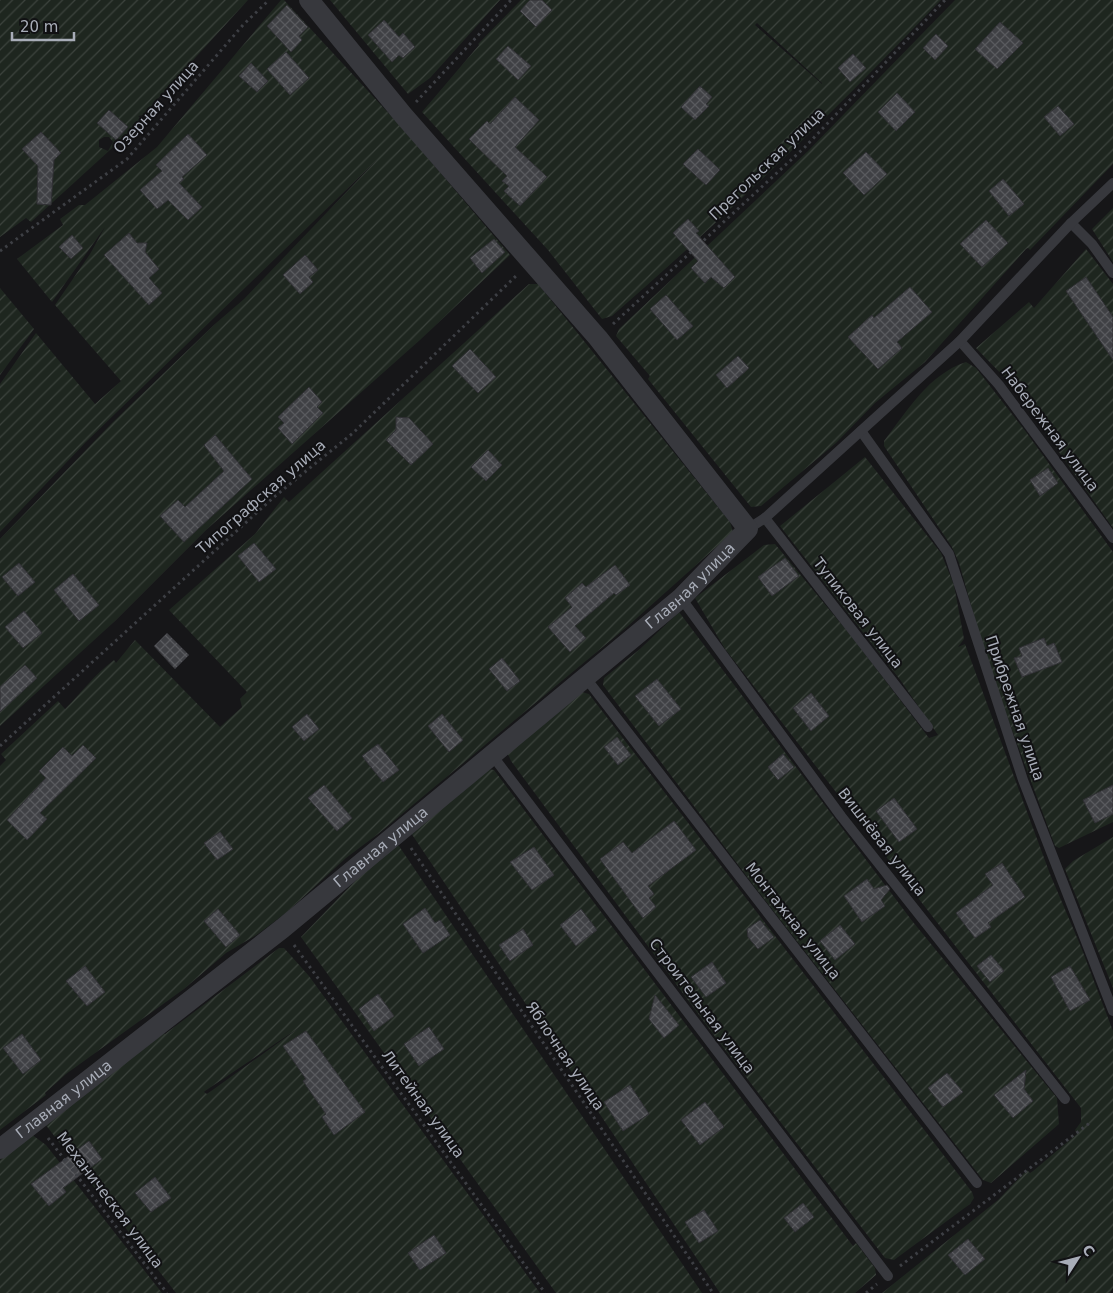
<svg xmlns="http://www.w3.org/2000/svg" width="1113" height="1293" font-family="'DejaVu Sans',sans-serif">
<style>
.garden{fill:url(#garden-furrows);fill-rule:evenodd}
.building{fill:url(#building-cross-hatch);stroke:#303034}
.lines{fill:none;stroke-linecap:round;stroke-linejoin:round}
.path{stroke:#3d3f44;stroke-width:3;stroke-dasharray:2.5 4;stroke-linecap:butt}
.lane{stroke:#37383d;stroke-width:10}
.street{stroke:#37383d;stroke-width:20}
.labels{text-anchor:middle;stroke-width:4;stroke-linejoin:round;paint-order:stroke}
.street-label{font-size:15px;fill:#a8adb8;stroke:#111113}
</style>
<defs>
<pattern id="garden-furrows" width="10" height="10" patternUnits="userSpaceOnUse" patternTransform="scale(1.25)"><rect width="10" height="10" fill="#1e261f"/><path d="M-1 1l2-2M0 10L10 0M9 11l2-2" fill="none" stroke="#3c433d"/></pattern>
<pattern id="building-cross-hatch" width="8" height="8" patternUnits="userSpaceOnUse" patternTransform="scale(1.25)"><rect width="8" height="8" fill="#404145"/><path d="M0 0l8 8M0 8l8-8" fill="none" stroke="#595a5e"/></pattern>
</defs>
<rect width="100%" height="100%" fill="#161618"/>
<g class="garden">
<path d="M0,0H248L143,115L138,116L143,120L31,222L26,218L0,237ZM104,137H109L113,142L108,151L99,147V140Z"/>
<path d="M281,0H284L404,130L510,255L420,340L206,530L115,621L0,726V539L112,423L215,324L244,299L378,159L86,442L0,532V384L36,333L95,404L121,381L55,305L90,254L105,227L52,302L17,259L63,225L60,219L79,205H85L157,147Z"/>
<path d="M330,0H500L430,78L408,94Z"/>
<path d="M521,0H941C836,110 727,216 612,316L602,319L548,250L422,112L479,45L478,44ZM757,23L822,83V84L755,25Z"/>
<path d="M955,0H1113V164L1030,250L1028,248L1026,249L925,362L875,403L836,443L761,506L751,507L648,379L650,376L616,336L619,329L808,151Z"/>
<path d="M1113,208V262L1092,229Z"/>
<path d="M1086,249L1113,284V528L1009,382L976,348L1029,302L1034,308Z"/>
<path d="M529,284H538L730,522L733,532L628,626L378,834L346,858L287,912L258,934L226,953L184,989L66,1074L45,1093L46,1095L0,1130V766L6,760L1,754L58,701L65,709C82,692 94,675 114,660L116,663L135,640L220,727L242,707L240,699L247,692L169,610L255,534L284,497L289,502Z"/>
<path d="M0,288L34,329L0,375Z"/>
<path d="M966,362L976,368L1026,432L1113,552V822L1059,848L1055,846L988,665L959,563L952,547L884,446V441C907,411 929,374 966,362Z"/>
<path d="M865,457L941,553L954,585L964,639L958,647L965,644L1050,874L1081,947L1113,1031V1288L1110,1293H882L998,1200L1027,1170L1030,1173L1033,1171L1077,1134L1075,1130L1081,1122V1108L725,649L695,598L764,545L775,544L852,637L929,738L938,735L901,681L780,526Z"/>
<path d="M679,612L913,922L1057,1098L1059,1124L991,1183L983,1180L754,886L603,685L604,678L640,649Z"/>
<path d="M582,692L589,694L972,1192L974,1198L970,1204L894,1260L885,1258L716,1038L511,761L507,752Z"/>
<path d="M488,769L494,770L853,1246L856,1243L875,1268L876,1275L855,1293H720L411,833Z"/>
<path d="M1113,837V988L1065,869L1073,861Z"/>
<path d="M395,846H399L702,1293H556L301,937L358,878Z"/>
<path d="M279,948H284L309,976L540,1293H176L45,1124L163,1032L165,1034ZM303,1025L207,1094L204,1092L205,1091Z"/>
<path d="M31,1134L46,1145L162,1293H0V1160Z"/>
</g>
<g class="building">
<path d="M530,0H542L552,10L536,27L520,11Z"/>
<path d="M287,5L308,27L299,36L302,40L291,52L267,26Z"/>
<path d="M384,20L399,37L403,33L415,47L403,58L399,55L392,62L368,35Z"/>
<path d="M1000,22L1023,43L997,69L975,49Z"/>
<path d="M936,34L948,46L935,60L923,48Z"/>
<path d="M508,46L531,66L518,80L496,59Z"/>
<path d="M286,52L309,78L290,95L267,69Z"/>
<path d="M853,54L866,68L850,82L838,68Z"/>
<path d="M251,63L268,81L257,92L239,76Z"/>
<path d="M700,86L712,97L706,104L709,106L695,120L681,107Z"/>
<path d="M897,93L915,112L896,131L878,112Z"/>
<path d="M515,97L539,120L515,147L547,177L520,206L504,191L509,186L502,181L507,176L469,139L487,121L490,124Z"/>
<path d="M1058,106L1074,124L1060,136L1044,117Z"/>
<path d="M109,110L128,127L116,140L97,123Z"/>
<path d="M41,132L61,153L54,160L51,205L37,204L38,166L22,149Z"/>
<path d="M188,134L207,155L182,177L184,179L179,183L202,207L188,220L168,200L157,209L140,190L162,171L156,165Z"/>
<path d="M698,149L720,170L706,185L683,164Z"/>
<path d="M866,152L887,174L864,195L843,173Z"/>
<path d="M1003,179L1024,204L1009,216L989,191Z"/>
<path d="M688,219L699,231L696,233L735,277L724,288L711,277L705,283L691,268L698,261L673,233Z"/>
<path d="M986,220L1008,243L982,267L960,244Z"/>
<path d="M129,233L137,243H147L145,252L159,269L149,278L162,293L149,305L104,255Z"/>
<path d="M72,235L83,248L71,259L59,247Z"/>
<path d="M494,239L505,252L482,273L470,258Z"/>
<path d="M305,255L318,270L309,277L313,282L300,294L283,275Z"/>
<path d="M1086,277L1113,317V360L1066,291Z"/>
<path d="M910,287L932,312L897,342L902,348L878,369L848,337L872,315L874,318Z"/>
<path d="M666,295L693,326L677,340L650,309Z"/>
<path d="M470,349L496,377L478,393L452,366Z"/>
<path d="M738,356L749,368L727,388L716,375Z"/>
<path d="M309,387L322,402L317,407L323,413L292,444L278,428L284,423L278,417Z"/>
<path d="M396,417L409,418L433,444L411,465L386,440L396,430Z"/>
<path d="M215,435L252,479L184,542L160,516L178,500L185,507L224,471L204,445Z"/>
<path d="M488,450L502,465L486,481L471,467Z"/>
<path d="M1048,468L1058,483L1040,496L1030,480Z"/>
<path d="M254,543L276,569L259,582L238,556Z"/>
<path d="M785,558L799,576L772,596L758,577Z"/>
<path d="M19,563L35,582L18,596L2,577Z"/>
<path d="M615,565L630,585L616,595L614,593L575,626L586,638L570,652L548,627L572,607L565,598L582,583L586,587Z"/>
<path d="M73,574L99,605L79,621L54,590Z"/>
<path d="M24,611L42,633L23,648L5,627Z"/>
<path d="M167,633L189,655L175,669L154,646Z"/>
<path d="M1044,638L1047,646L1054,643L1062,662L1022,677L1014,658L1022,656L1019,648Z"/>
<path d="M502,658L520,681L507,691L489,669Z"/>
<path d="M25,665L37,678L0,712V687Z"/>
<path d="M657,679L681,709L659,726L635,696Z"/>
<path d="M811,693L829,716L811,731L793,708Z"/>
<path d="M307,714L319,729L304,741L292,727Z"/>
<path d="M442,714L463,740L449,752L428,726Z"/>
<path d="M617,737L631,755L618,765L604,747Z"/>
<path d="M378,744L399,770L383,782L362,756Z"/>
<path d="M83,745L96,758L40,813L47,819L27,840L7,820L46,778L39,771L63,747L72,756Z"/>
<path d="M783,754L794,767L778,780L768,767Z"/>
<path d="M324,785L352,818L337,831L308,798Z"/>
<path d="M1113,785V814L1095,823L1083,800Z"/>
<path d="M894,798L917,829L899,842L876,811Z"/>
<path d="M674,821L696,850L648,886L654,894L649,898L656,907L643,918L600,859L623,842L632,853Z"/>
<path d="M220,832L233,849L217,860L204,843Z"/>
<path d="M534,847L554,875L532,890L510,862Z"/>
<path d="M1002,863L1025,897L988,923L991,927L975,938L956,913L993,885L985,874Z"/>
<path d="M867,879L874,889L887,885L890,889L881,900L885,906L862,922L844,896Z"/>
<path d="M425,908L435,923L440,920L450,935L423,953L403,924Z"/>
<path d="M218,909L240,935L226,947L204,921Z"/>
<path d="M581,909L597,930L576,946L560,925Z"/>
<path d="M760,920L774,937L758,949L748,937L747,929Z"/>
<path d="M840,925L855,944L835,960L820,941Z"/>
<path d="M523,929L533,945L510,961L499,945Z"/>
<path d="M991,955L1004,971L990,982L977,966Z"/>
<path d="M712,962L726,983L706,997L691,977Z"/>
<path d="M85,966L105,992L87,1006L66,981Z"/>
<path d="M1070,966L1090,1000L1070,1011L1051,977Z"/>
<path d="M378,994L394,1016L374,1031L359,1009Z"/>
<path d="M655,995L679,1025L664,1038L649,1019Z"/>
<path d="M429,1027L444,1049L419,1066L404,1044Z"/>
<path d="M306,1031L365,1112L334,1135L322,1117L326,1114L303,1081L306,1079L283,1046Z"/>
<path d="M22,1034L41,1060L23,1074L3,1048Z"/>
<path d="M1026,1070L1024,1089L1033,1101L1013,1118L994,1095Z"/>
<path d="M947,1073L963,1092L943,1107L928,1088Z"/>
<path d="M630,1085L649,1114L623,1131L604,1102Z"/>
<path d="M705,1102L724,1127L700,1145L681,1120Z"/>
<path d="M89,1141L102,1159L63,1188L66,1192L49,1206L31,1184Z"/>
<path d="M155,1177L171,1198L151,1212L135,1193Z"/>
<path d="M803,1203L814,1217L795,1232L784,1218Z"/>
<path d="M704,1210L718,1231L699,1243L685,1222Z"/>
<path d="M434,1235L446,1253L420,1270L408,1253Z"/>
<path d="M968,1239L985,1259L965,1275L948,1255Z"/>
</g>
<g class="lines">
<g class="path">
<path d="M416,102L511,0"/>
<path d="M0,251L127,159L243,25L269,0"/>
<path d="M613,324L805,147L945,0"/>
<path d="M0,746L274,497L353,433L517,275"/>
<path d="M411,848L713,1293"/>
<path d="M294,945L545,1293"/>
<path d="M48,1138L167,1293"/>
<path d="M900,1266L1091,1122"/>
<path d="M866,1293L877,1284"/>
</g>
<g class="lane">
<path d="M1071,223L1092,244L1113,273"/>
<path d="M960,341L999,385L1113,538"/>
<path d="M861,431L949,554L1023,780L1113,1011"/>
<path d="M765,518L928,727"/>
<path d="M748,529L765,518L960,341L1071,223L1113,183"/>
<path d="M681,598L841,816L1065,1099"/>
<path d="M585,677L977,1183"/>
<path d="M492,755L888,1276"/>
</g>
<path class="street" id="s1" d="M0,1149L283,928L492,755L681,598L748,529L598,338L403,115L309,0"/>
</g>
<g class="labels">
<g class="street-label">
<text transform="translate(156 107) rotate(-48)" y="5">Озерная улица</text>
<text transform="translate(767 164) rotate(-44)" y="5">Прегольская улица</text>
<text transform="translate(1050 429) rotate(53)" y="5">Набережная улица</text>
<text transform="translate(261 497) rotate(-41)" y="5">Типографская улица</text>
<text dy="5" stroke="none"><textPath href="#s1" startOffset="891">Главная улица</textPath></text>
<text transform="translate(858 613) rotate(52)" y="5">Тупиковая улица</text>
<text transform="translate(1015 708) rotate(71)" y="5">Прибрежная улица</text>
<text transform="translate(882 842) rotate(52)" y="5">Вишнёвая улица</text>
<text dy="5" stroke="none"><textPath href="#s1" startOffset="486">Главная улица</textPath></text>
<text transform="translate(793 921) rotate(52)" y="5">Монтажная улица</text>
<text transform="translate(702 1006) rotate(53)" y="5">Строительная улица</text>
<text transform="translate(565 1056) rotate(56)" y="5">Яблочная улица</text>
<text dy="5" stroke="none"><textPath href="#s1" startOffset="81">Главная улица</textPath></text>
<text transform="translate(423 1104) rotate(54)" y="5">Литейная улица</text>
<text transform="translate(110 1200) rotate(53)" y="5">Механическая улица</text>
</g>
</g>
<g transform="translate(1078 1258) rotate(54)" stroke="#111113" stroke-width="4" paint-order="stroke">
<path d="M0-4L9 19L0 12L-9 19Z" fill="#a8adb8"/>
<text y="-8" font-size="14" font-weight="bold" text-anchor="middle" fill="#a8adb8">С</text>
</g>
<path d="M12 32v8h62v-8" fill="none" stroke="#a8adb8" stroke-width="2.5"/>
<text x="20" y="32" font-size="15" fill="#a8adb8" stroke="#111113" stroke-width="4" paint-order="stroke">20 m</text>
</svg>
